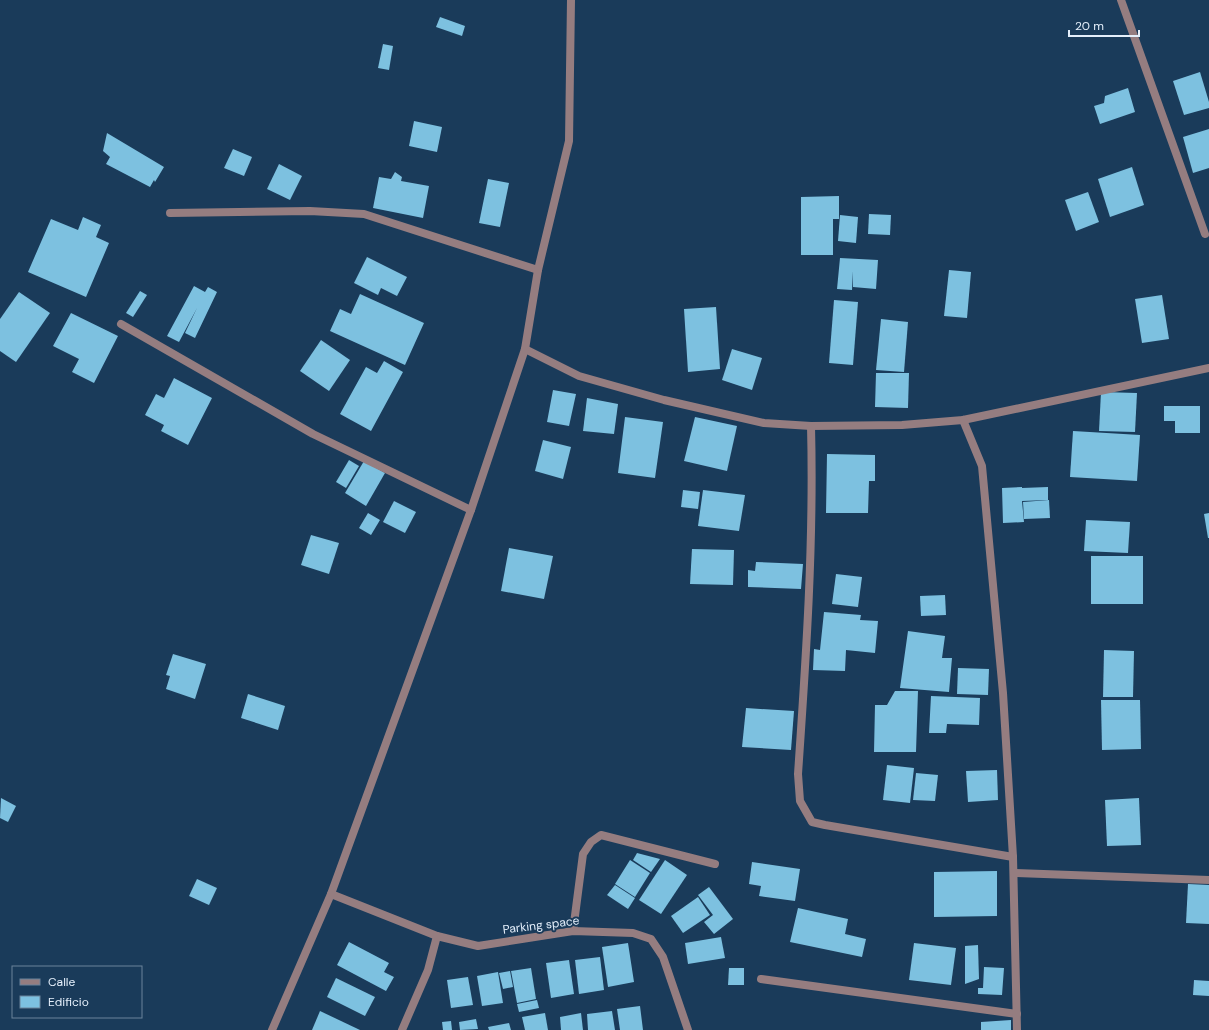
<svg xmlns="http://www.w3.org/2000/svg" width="1209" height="1030" font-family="'DM Sans',sans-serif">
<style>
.building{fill:#7dc1e0}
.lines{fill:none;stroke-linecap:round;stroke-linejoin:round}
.service{stroke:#957d80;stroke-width:8}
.minor{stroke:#957d80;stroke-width:8}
.labels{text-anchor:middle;stroke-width:4;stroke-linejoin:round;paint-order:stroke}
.street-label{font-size:12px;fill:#e4effb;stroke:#1a3b5a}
</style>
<rect width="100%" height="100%" fill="#1a3b5a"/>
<g class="building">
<path d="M440,17L465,26L462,36L436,27Z"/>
<path d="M383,44L393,46L389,70L378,68Z"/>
<path d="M1200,72L1209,102V108L1184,115L1173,81Z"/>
<path d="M1128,88L1135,112L1100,124L1094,106L1104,103L1105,96Z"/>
<path d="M414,121L442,127L437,152L409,146Z"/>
<path d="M1209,129V168L1193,173L1183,137Z"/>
<path d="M107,133L164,167L155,182L154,180L150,187L106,164L110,157L103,151Z"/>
<path d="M233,149L252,157L244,176L224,168Z"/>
<path d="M279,164L302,176L290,200L267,189Z"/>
<path d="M1132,167L1144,205L1110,217L1098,179Z"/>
<path d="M395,172L402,177L401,181L429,186L423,218L373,208L379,177L391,179Z"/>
<path d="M488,179L509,183L500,227L479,223Z"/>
<path d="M1088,192L1099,222L1076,231L1065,200Z"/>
<path d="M839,196V219H833V255H801V197Z"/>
<path d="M869,214L891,215L890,235L868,234Z"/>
<path d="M840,215L858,217L856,243L838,241Z"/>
<path d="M83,217L101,225L96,237L109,243L86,297L28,272L51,219L78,230Z"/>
<path d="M367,257L407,277L397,296L381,288L378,295L354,283Z"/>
<path d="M840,258L878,260L876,289L853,287V271L852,290L837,289Z"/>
<path d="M949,270L971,272L967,318L944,316Z"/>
<path d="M194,286L205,292L208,287L217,292L195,338L185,333L197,308L179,342L167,336Z"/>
<path d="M140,291L147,295L133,317L126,313Z"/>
<path d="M19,292L50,313L16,362L0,351V319Z"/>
<path d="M360,294L424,323L405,365L330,331L340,309L351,314Z"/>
<path d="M1162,295L1169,339L1142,343L1135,299Z"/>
<path d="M834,300L858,302L853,365L829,363Z"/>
<path d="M716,307L720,369L688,372L684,309Z"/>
<path d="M71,313L118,336L94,383L72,372L79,359L53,346Z"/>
<path d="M881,319L908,322L904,372L876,370Z"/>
<path d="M321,340L350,360L329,391L300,371Z"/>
<path d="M732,349L762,358L752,390L722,380Z"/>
<path d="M384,361L403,372L371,431L340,414L366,367L377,373Z"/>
<path d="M876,373H909L908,408L875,407Z"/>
<path d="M174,378L212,398L188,445L161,431L164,425L145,415L156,394L164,398Z"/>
<path d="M553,390L576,394L569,426L547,422Z"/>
<path d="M1101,392L1137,393L1135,432L1099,431Z"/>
<path d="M587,398L618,404L614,434L583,431Z"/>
<path d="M1164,406H1200V433H1175V421H1164Z"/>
<path d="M625,417L663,422L655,478L618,473Z"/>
<path d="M695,417L737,426L727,471L684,461Z"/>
<path d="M1073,431L1140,435L1137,481L1070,477Z"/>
<path d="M543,440L571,447L563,479L535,471Z"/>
<path d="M827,454L875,455V481H869L868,513H826Z"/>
<path d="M349,460L359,466L346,488L336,482Z"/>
<path d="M364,461L385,473L366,506L345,493Z"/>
<path d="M1022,487V494V488L1048,487V500L1022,501L1024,522L1003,523L1002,488Z"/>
<path d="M683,490L700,492L698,509L681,507Z"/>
<path d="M703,490L745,495L739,531L698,526Z"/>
<path d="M1049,500L1050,518L1024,519L1023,502Z"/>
<path d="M394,501L416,512L405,533L383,522Z"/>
<path d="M368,513L380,520L371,535L359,528Z"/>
<path d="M1209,513V538H1208L1204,514Z"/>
<path d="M1086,520L1130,522L1128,553L1084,551Z"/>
<path d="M311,535L339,543L329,574L301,565Z"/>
<path d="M509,548L553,556L544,599L501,591Z"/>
<path d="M692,549L734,550L733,585L690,584Z"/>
<rect x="1091" y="556" width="52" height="48"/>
<path d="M756,562L803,564L801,589L748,587V570L755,571Z"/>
<path d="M836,574L862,577L858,607L832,604Z"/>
<path d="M945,595L946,615L921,616L920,596Z"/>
<path d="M824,612L861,615L860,620L878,621L875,653L846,650L845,671L813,670L814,649L820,650Z"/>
<path d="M908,631L945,636L942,658H952L949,692L900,688Z"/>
<path d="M1104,650L1134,651L1133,697H1103Z"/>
<path d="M173,654L206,664L195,699L166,689L170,676L166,675Z"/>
<path d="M958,668L989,669L988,695L957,694Z"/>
<path d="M895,691H918L916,752H874L875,705H887Z"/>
<path d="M248,694L285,706L278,730L241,718Z"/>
<path d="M931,696L980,698L979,725L947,724L946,733H929Z"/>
<path d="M1101,700H1140L1141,749L1102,750Z"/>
<path d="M746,708L794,711L791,750L742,747Z"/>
<path d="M887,765L914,768L910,803L883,800Z"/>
<path d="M997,770L998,800L968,802L966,771Z"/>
<path d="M916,773L938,775L935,801L913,800Z"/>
<path d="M1,798L16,806L8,822L0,818Z"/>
<path d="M1139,798L1141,845L1107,846L1105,800Z"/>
<path d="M637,853L660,859L651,872L633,860Z"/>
<path d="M630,860L650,873L635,897L615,884Z"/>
<path d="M665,860L687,875L661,914L639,900Z"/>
<path d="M752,862L800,869L795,901L759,896L761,886L749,884Z"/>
<path d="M997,871V916L934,917V872Z"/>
<path d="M197,879L217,888L209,905L189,896Z"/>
<path d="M1188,884L1209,885V924L1186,923Z"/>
<path d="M615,885L635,898L628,909L607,895Z"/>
<path d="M709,887L733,919L714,934L704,922L713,915L698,895Z"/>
<path d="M698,897L710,915L683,933L671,916Z"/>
<path d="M798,908L848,919L845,934L866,939L862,957L790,942Z"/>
<path d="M721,937L725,958L688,964L685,943Z"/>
<path d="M349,942L389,963L384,972L394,977L386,991L337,965Z"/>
<path d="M628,943L634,982L608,987L602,947Z"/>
<path d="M914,943L956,948L951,985L909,980Z"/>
<path d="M978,945L979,979L965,984V946Z"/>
<path d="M600,957L604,990L579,994L575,960Z"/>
<path d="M569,960L574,994L551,998L546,963Z"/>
<path d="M984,967L1004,968L1002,995L978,994V988H983Z"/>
<path d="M531,968L536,999L517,1003L511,971Z"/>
<path d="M729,968H744V985H728Z"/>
<path d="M510,971L513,987L503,989L499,973Z"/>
<path d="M498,972L503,1003L482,1006L477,976Z"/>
<path d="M468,977L473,1005L451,1008L447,980Z"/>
<path d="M336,978L375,997L365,1016L327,997Z"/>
<path d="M1194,980L1209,981V996L1193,995Z"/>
<path d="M537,1000L539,1008L519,1012L517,1004Z"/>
<path d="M640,1006L643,1030H620L617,1009Z"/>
<path d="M320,1011L360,1030H312Z"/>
<path d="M612,1011L615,1030H588L587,1014Z"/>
<path d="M545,1013L548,1030H525L522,1017Z"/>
<path d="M581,1013L583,1030H561L560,1017Z"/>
<path d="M476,1019L478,1029L460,1030L459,1022Z"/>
<path d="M1011,1020V1030H981V1022Z"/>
<path d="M451,1021L452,1030H443L442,1022Z"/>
<path d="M509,1023L511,1030H489L488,1027Z"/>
</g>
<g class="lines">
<g class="service">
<path d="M170,213L310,211L364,214L538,270"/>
<path d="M761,979L1017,1014"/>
</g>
<g class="minor">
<path d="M1121,0L1205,234"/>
<path d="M121,324L313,434L471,510"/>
<path d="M525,349L579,376L664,400L764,423L811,426L902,425L963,420L1209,368"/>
<path d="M963,420L982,466L1003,693L1013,857L1017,1030"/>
<path d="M811,426C814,543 806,658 798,774L800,801L812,822L825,825L1013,857"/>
<path d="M1014,873L1209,880"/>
<path d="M331,894L437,936"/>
<path d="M573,931L583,854L591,842L601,835L715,864"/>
<path d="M272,1030L331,894L471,510L525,349L538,270L569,141L571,0"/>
<path d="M402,1030L428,970L437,936L478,946L573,931L633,933L651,939L663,957L688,1030"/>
</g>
</g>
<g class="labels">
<g class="street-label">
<text transform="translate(541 925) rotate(-7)" y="4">Parking space</text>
</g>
</g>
<rect x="12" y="966" width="130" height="52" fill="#1a3b5a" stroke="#6b839a"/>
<rect x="20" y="979" width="20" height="6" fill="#957d80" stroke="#6b839a"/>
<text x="48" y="986" font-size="12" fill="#e4effb">Calle</text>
<rect x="20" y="996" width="20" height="12" fill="#7dc1e0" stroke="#6b839a"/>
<text x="48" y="1006" font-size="12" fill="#e4effb">Edificio</text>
<path d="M1069 30v6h70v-6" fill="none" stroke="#e4effb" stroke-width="2"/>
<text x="1075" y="30" font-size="12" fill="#e4effb" stroke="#1a3b5a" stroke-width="3" paint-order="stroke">20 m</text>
</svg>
